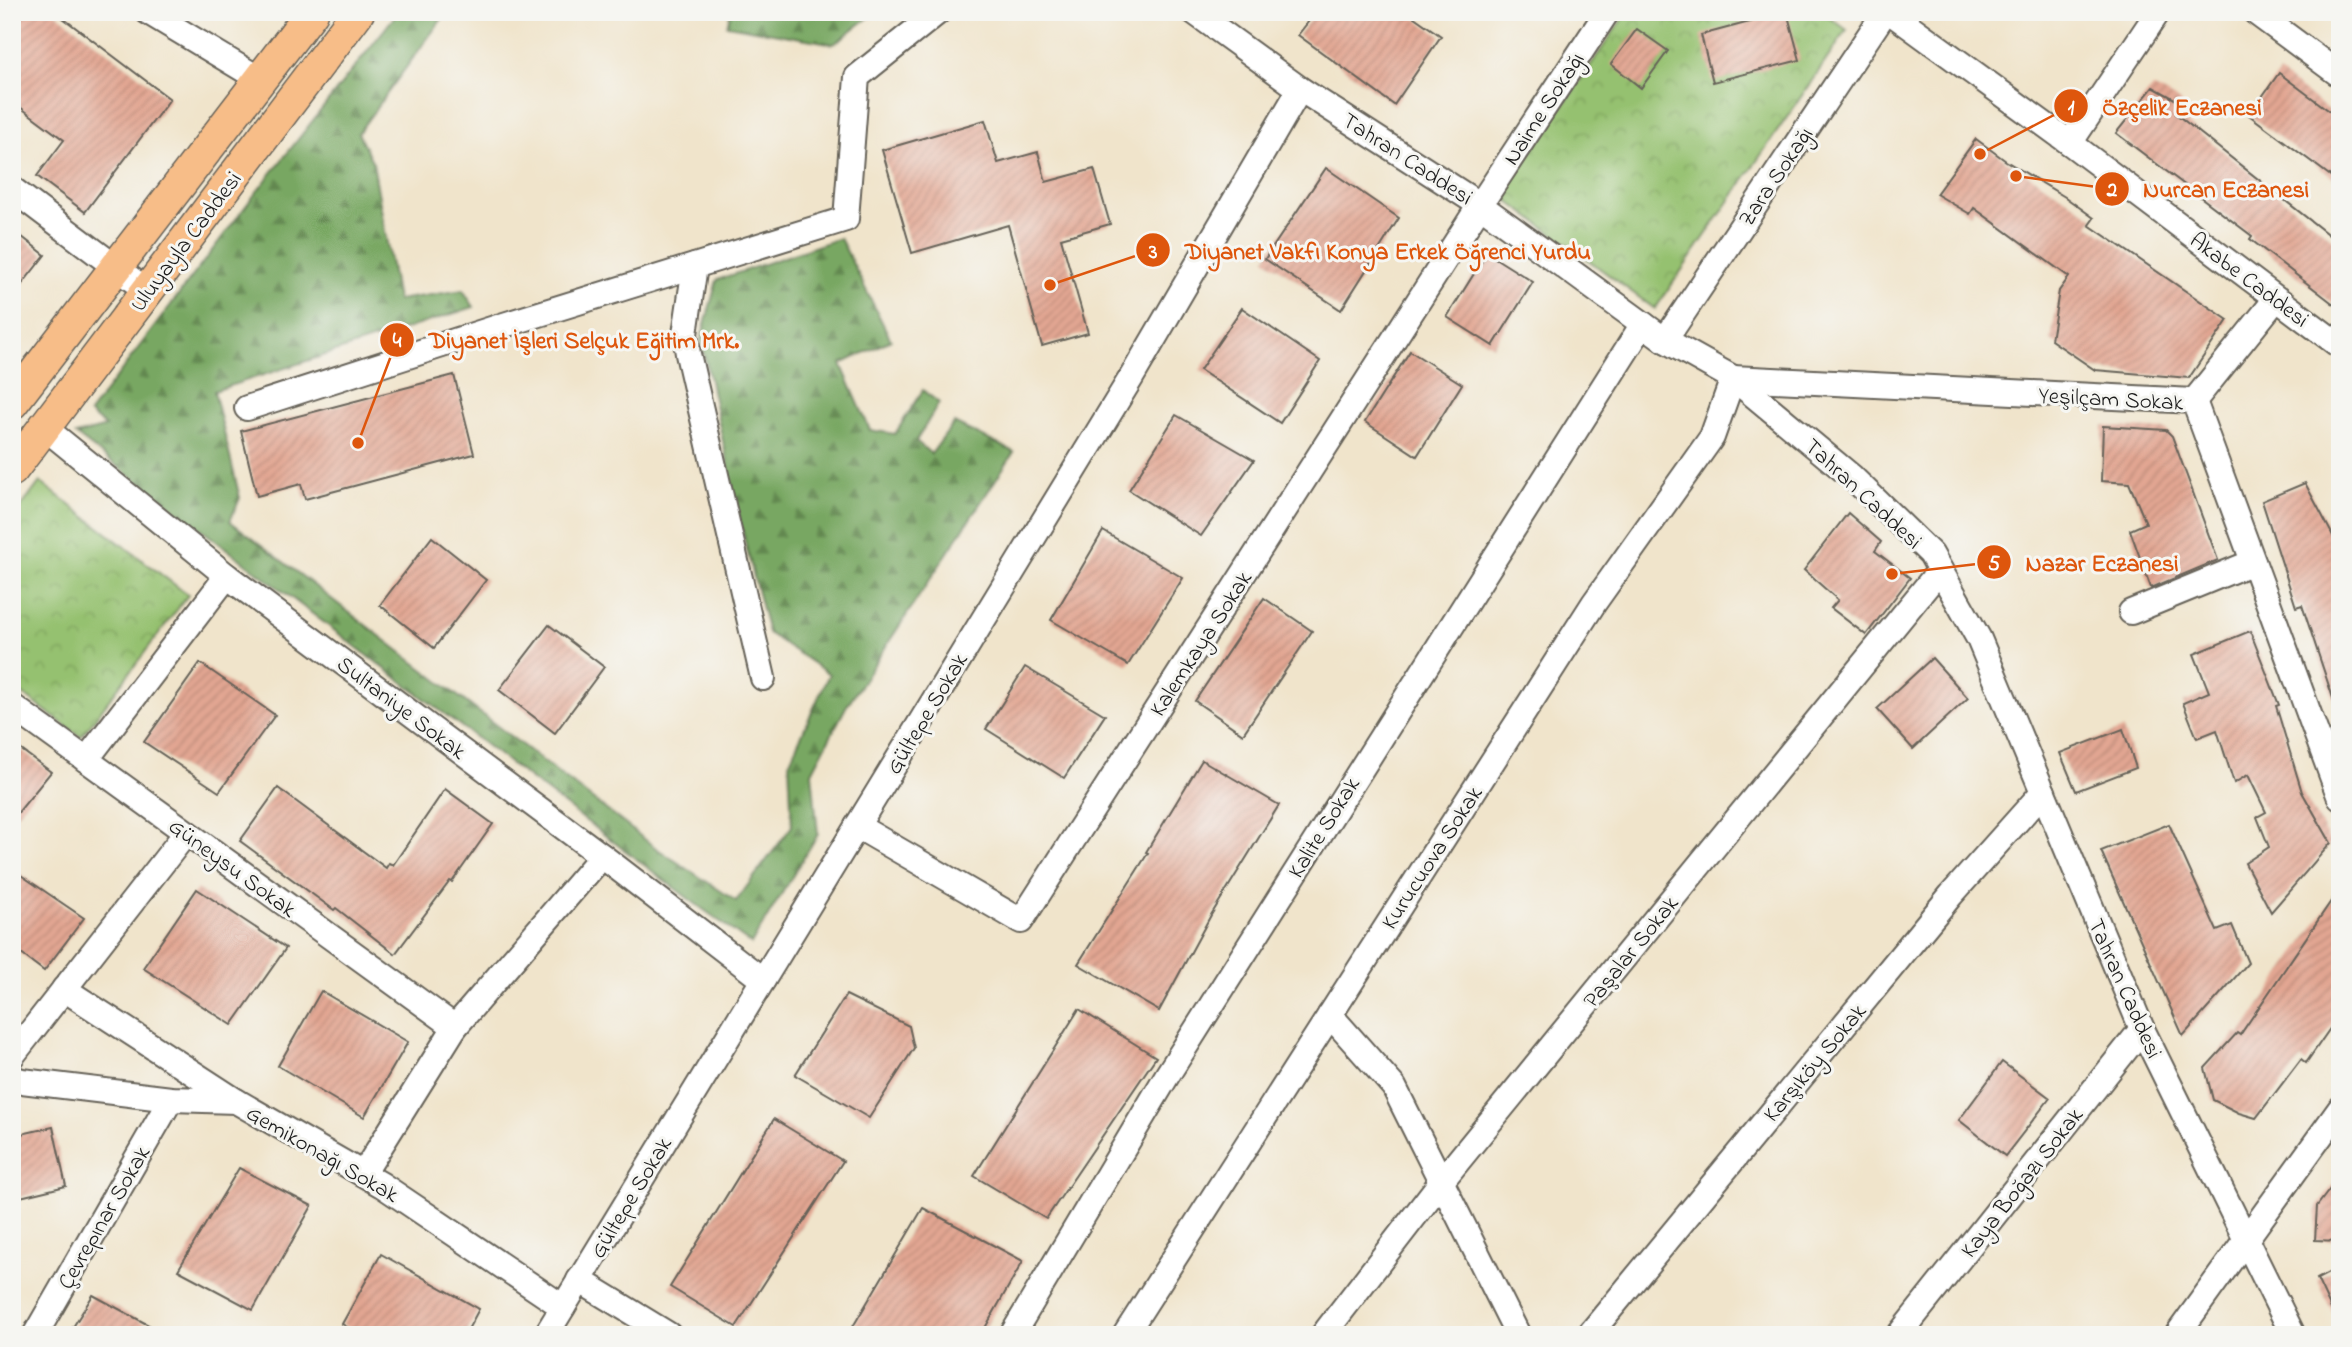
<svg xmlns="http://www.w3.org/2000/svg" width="2352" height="1347" font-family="'Indie Flower',sans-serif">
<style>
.forest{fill:url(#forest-firs);stroke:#4a623f;stroke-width:2}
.park{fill:url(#park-crowns);stroke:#586e46;stroke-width:2}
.building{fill:url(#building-hatch)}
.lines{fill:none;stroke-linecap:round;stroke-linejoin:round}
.minor-casing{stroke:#666259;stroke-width:28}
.major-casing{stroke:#666259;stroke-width:35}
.minor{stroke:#fff;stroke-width:24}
.major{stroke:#f7bd88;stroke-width:32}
.labels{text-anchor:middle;stroke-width:6;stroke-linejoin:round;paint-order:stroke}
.street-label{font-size:23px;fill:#1c1c1c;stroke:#f6f6f2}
.leader{fill:none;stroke:#de560d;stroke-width:2.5}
.callout-dot{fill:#de560d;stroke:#f6f6f2;stroke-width:2.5}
.mark-label{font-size:21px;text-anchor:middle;font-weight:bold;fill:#fff}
.callout-label{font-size:24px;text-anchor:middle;font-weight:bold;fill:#de560d;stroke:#f6f6f2;stroke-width:6;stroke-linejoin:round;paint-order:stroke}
</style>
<defs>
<pattern id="forest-firs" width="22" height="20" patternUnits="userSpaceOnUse" patternTransform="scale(1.75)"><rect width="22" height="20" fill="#78a762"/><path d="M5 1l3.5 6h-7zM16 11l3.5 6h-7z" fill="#628750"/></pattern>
<pattern id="park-crowns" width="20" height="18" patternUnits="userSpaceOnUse" patternTransform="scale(1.75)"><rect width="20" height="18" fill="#95c16f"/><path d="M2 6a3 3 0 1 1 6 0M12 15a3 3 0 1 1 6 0" fill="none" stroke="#80a560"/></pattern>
<pattern id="building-hatch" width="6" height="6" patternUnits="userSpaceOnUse" patternTransform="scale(1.75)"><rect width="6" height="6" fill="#e2a692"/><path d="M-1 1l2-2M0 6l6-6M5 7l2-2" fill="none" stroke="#c18e7d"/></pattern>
</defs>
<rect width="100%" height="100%" fill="#f6f6f2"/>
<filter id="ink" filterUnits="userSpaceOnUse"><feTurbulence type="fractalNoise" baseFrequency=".0143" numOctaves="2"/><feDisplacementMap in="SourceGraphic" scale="14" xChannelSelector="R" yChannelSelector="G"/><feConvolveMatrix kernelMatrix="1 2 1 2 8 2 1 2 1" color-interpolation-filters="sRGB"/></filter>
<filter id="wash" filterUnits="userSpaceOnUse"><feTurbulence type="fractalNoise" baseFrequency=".00686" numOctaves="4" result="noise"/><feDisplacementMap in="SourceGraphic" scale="28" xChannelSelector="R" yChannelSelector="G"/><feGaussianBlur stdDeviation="1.57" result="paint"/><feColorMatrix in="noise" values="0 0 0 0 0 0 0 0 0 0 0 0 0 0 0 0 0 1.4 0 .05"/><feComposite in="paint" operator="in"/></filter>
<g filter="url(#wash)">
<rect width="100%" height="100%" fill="#f0e4cb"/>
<g class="forest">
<path d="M398,12H447L358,133L373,163L397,300L463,290L474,307L214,391L240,498L230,521L656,848L736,901L792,826L789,763L829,674L768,633L742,530L701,339L717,280L840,238L891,340L841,364L870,430L895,434L923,390L939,403L916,441L931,454L954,423L1014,452L846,707L812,772L818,834L751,944L693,902L76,435L106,427L89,413L248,203Z"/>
<path d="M731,12H876L834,44L727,25Z"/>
</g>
<g class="park">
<path d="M1627,12H1822L1847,30L1655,309L1501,196Z"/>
<path d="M40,482L188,595L81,737L12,686V519Z"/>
</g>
<g id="blocks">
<g class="building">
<path d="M12,12H55L170,99L85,212L37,176L64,140L12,101Z"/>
<path d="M1316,12H1407L1441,36L1394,105L1298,35Z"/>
<path d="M1787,12L1800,60L1713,82L1701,35Z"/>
<path d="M1637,29L1668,51L1641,88L1611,64Z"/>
<path d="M2279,73L2340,119V183L2249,115Z"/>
<path d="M2153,87L2182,103L2176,114L2340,244V309L2250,239L2252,236L2116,133Z"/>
<path d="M985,120L998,163L1038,152L1046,182L1094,169L1110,224L1061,238L1088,333L1042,346L1008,225L912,253L882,150Z"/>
<path d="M1976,139L2006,161L2065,197L2094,218L2089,225L2228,320L2189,378L2095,370L2051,340L2059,291L2069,277L1974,208L1970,214L1936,194Z"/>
<path d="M1326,168L1399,218L1341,310L1265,259Z"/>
<path d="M12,229L45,255L12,297Z"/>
<path d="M1487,253L1533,282L1493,346L1447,317Z"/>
<path d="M1242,308L1320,361L1280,423L1200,370Z"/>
<path d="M1410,351L1462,384L1417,456L1365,422Z"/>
<path d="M454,375L474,454L305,499L301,484L257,496L241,431Z"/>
<path d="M1176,415L1254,460L1201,536L1129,490Z"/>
<path d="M2103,426L2166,430L2172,436L2218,560L2151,588L2130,530L2146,523L2129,483L2101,481Z"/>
<path d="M2305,483L2340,549V706L2336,707L2302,605L2296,607L2262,501Z"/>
<path d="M1848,513L1881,542L1875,551L1910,578L1866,635L1831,608L1838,600L1804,570Z"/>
<path d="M1103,531L1183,578L1128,665L1051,620Z"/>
<path d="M432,537L486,580L434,648L380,605Z"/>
<path d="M1264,598L1312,631L1243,734L1195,701Z"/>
<path d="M549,625L604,667L555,733L499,690Z"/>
<path d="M2250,631L2279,705L2276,706L2302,792L2331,843L2271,912L2245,863L2269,847L2257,817L2266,812L2248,775L2234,783L2217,730L2197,738L2183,703L2209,692L2194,654Z"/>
<path d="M1932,658L1968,698L1913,749L1877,709Z"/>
<path d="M200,663L275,715L219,792L144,742Z"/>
<path d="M1025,667L1105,715L1064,778L986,729Z"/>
<path d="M2123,729L2136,768L2076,791L2060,753Z"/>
<path d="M12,743L51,772L12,820Z"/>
<path d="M1202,760L1279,805L1211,915L1159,1011L1078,964L1148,853L1146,852Z"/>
<path d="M278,788L386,868L389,863L393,865L445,789L493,824L452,882L450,881L395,954L336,908L334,910L240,841Z"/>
<path d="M2169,824L2217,931L2232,925L2248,963L2183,1036L2101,851Z"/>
<path d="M12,869L84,918L44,971L12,947Z"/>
<path d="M2340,888V1014L2306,1063L2301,1059L2256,1118L2239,1113L2213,1100L2205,1068L2237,1033L2240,1035Z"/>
<path d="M197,889L286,948L232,1025L143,968Z"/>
<path d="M321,991L408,1042L364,1117L278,1066Z"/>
<path d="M846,995L909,1026L914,1048L869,1118L795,1075Z"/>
<path d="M1079,1009L1156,1057L1046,1219L974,1176Z"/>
<path d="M2002,1062L2050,1098L2005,1156L1959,1120Z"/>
<path d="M774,1119L843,1161L736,1327L670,1287Z"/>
<path d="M53,1127L66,1186L12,1199V1136Z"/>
<path d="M239,1168L312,1206L253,1310L178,1270Z"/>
<path d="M2340,1176V1241L2315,1240L2317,1206Z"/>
<path d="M923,1208L1023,1261L981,1335H848Z"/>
<path d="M381,1254L479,1309L465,1335H361L342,1324Z"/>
<path d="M2340,1267V1328L2317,1279Z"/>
<path d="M93,1295L167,1335H68Z"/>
</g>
</g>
</g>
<g filter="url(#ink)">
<use href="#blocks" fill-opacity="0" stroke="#666259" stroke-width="2"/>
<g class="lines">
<defs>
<g id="minor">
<path d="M148,12L261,80"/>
<path d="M1194,12L1300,89L1480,205L1665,340L1733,378L1852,477L1931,554L1979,639L2142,1029L2293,1335"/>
<path d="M1890,12L2070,143L2340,346"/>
<path d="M2255,12L2340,75"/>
<path d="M2070,143L2158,12"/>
<path d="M12,189L147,291"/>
<path d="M695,266L685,334L688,354L763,678"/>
<path d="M1665,340L1885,12"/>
<path d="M2194,401L2276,299"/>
<path d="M247,408L504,325L846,219L857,77L938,12"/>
<path d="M45,428L227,576L602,856L763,980"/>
<path d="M2131,612L2253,562"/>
<path d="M12,706L455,1027"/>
<path d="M86,760L227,576"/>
<path d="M857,826L1021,921L1480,205L1607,12"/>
<path d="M64,989L236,1101"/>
<path d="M1330,1015L1394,1087L1518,1335"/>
<path d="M12,1056L186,833"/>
<path d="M12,1078L22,1081L171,1099L236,1101L382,1185L563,1307"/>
<path d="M363,1174L455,1027L602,856"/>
<path d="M579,1280L669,1335"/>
<path d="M35,1335L171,1099"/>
<path d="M546,1335L1131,378L1300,89"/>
<path d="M1012,1335L1168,1074L1643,324"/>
<path d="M1125,1335L1594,603L1712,437L1733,378L2194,401L2340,798"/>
<path d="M1323,1335L1441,1182L1940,570"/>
<path d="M1589,1335L1951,895L2043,792"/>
<path d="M1899,1335L2142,1029"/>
<path d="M2177,1335L2340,1109"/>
</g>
<g id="major">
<path d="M12,403L312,12"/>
<path d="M12,470L358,12"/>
</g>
</defs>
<use href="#minor" class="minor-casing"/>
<use href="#major" class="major-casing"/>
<use href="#minor" class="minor"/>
<use href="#major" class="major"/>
</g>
</g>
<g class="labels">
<g class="street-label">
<text transform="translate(1543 108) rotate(-57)" y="8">Naime Sokağı</text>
<text transform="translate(1408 158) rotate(33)" y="8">Tahran Caddesi</text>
<text transform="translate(1775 176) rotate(-56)" y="8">Zara Sokağı</text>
<text transform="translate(185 241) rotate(-53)" y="8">Uluyayla Caddesi</text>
<text transform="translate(2250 279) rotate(37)" y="8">Akabe Caddesi</text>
<text transform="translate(2111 398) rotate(3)" y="8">Yeşilçam Sokak</text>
<text transform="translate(1864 493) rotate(43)" y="8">Tahran Caddesi</text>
<text transform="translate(1200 643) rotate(-57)" y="8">Kalemkaya Sokak</text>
<text transform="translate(402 707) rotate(37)" y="8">Sultaniye Sokak</text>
<text transform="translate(926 713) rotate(-59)" y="8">Gültepe Sokak</text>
<text transform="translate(1323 827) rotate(-58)" y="8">Kalite Sokak</text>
<text transform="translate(1431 857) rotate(-57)" y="8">Kurucuova Sokak</text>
<text transform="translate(233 867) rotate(36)" y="8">Güneysu Sokak</text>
<text transform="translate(1630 951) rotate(-51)" y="8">Paşalar Sokak</text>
<text transform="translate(2126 988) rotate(66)" y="8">Tahran Caddesi</text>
<text transform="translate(1814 1062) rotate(-50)" y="8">Karşıköy Sokak</text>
<text transform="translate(323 1153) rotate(30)" y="8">Gemikonağı Sokak</text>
<text transform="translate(2021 1182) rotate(-52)" y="8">Kaya Boğazı Sokak</text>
<text transform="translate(630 1197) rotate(-59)" y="8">Gültepe Sokak</text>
<text transform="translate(103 1217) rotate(-60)" y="8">Çevrepınar Sokak</text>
</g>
</g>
<path class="leader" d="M1980 154L2071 106M2016 176L2112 189M1050 285L1153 250M358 443L397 340M1892 574L1994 562"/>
<g class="callout-dot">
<circle cx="1980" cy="154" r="7"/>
<circle cx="2016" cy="176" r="7"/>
<circle cx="1050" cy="285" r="7"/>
<circle cx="358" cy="443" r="7"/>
<circle cx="1892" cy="574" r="7"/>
<circle cx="2071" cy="106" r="18"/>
<circle cx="2112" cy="189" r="18"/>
<circle cx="1153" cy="250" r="18"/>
<circle cx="397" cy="340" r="18"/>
<circle cx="1994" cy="562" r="18"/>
</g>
<g class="mark-label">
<text x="2071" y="114">1</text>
<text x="2112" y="196">2</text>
<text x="1153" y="258">3</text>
<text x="397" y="347">4</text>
<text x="1994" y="570">5</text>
</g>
<g class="callout-label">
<text x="2182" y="115">Özçelik Eczanesi</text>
<text x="2226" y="197">Nurcan Eczanesi</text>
<text x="1388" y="259">Diyanet Vakfı Konya Erkek Öğrenci Yurdu</text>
<text x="584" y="348">Diyanet İşleri Selçuk Eğitim Mrk.</text>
<text x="2102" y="571">Nazar Eczanesi</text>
</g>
<rect width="2352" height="1347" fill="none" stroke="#f6f6f2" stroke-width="42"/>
</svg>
